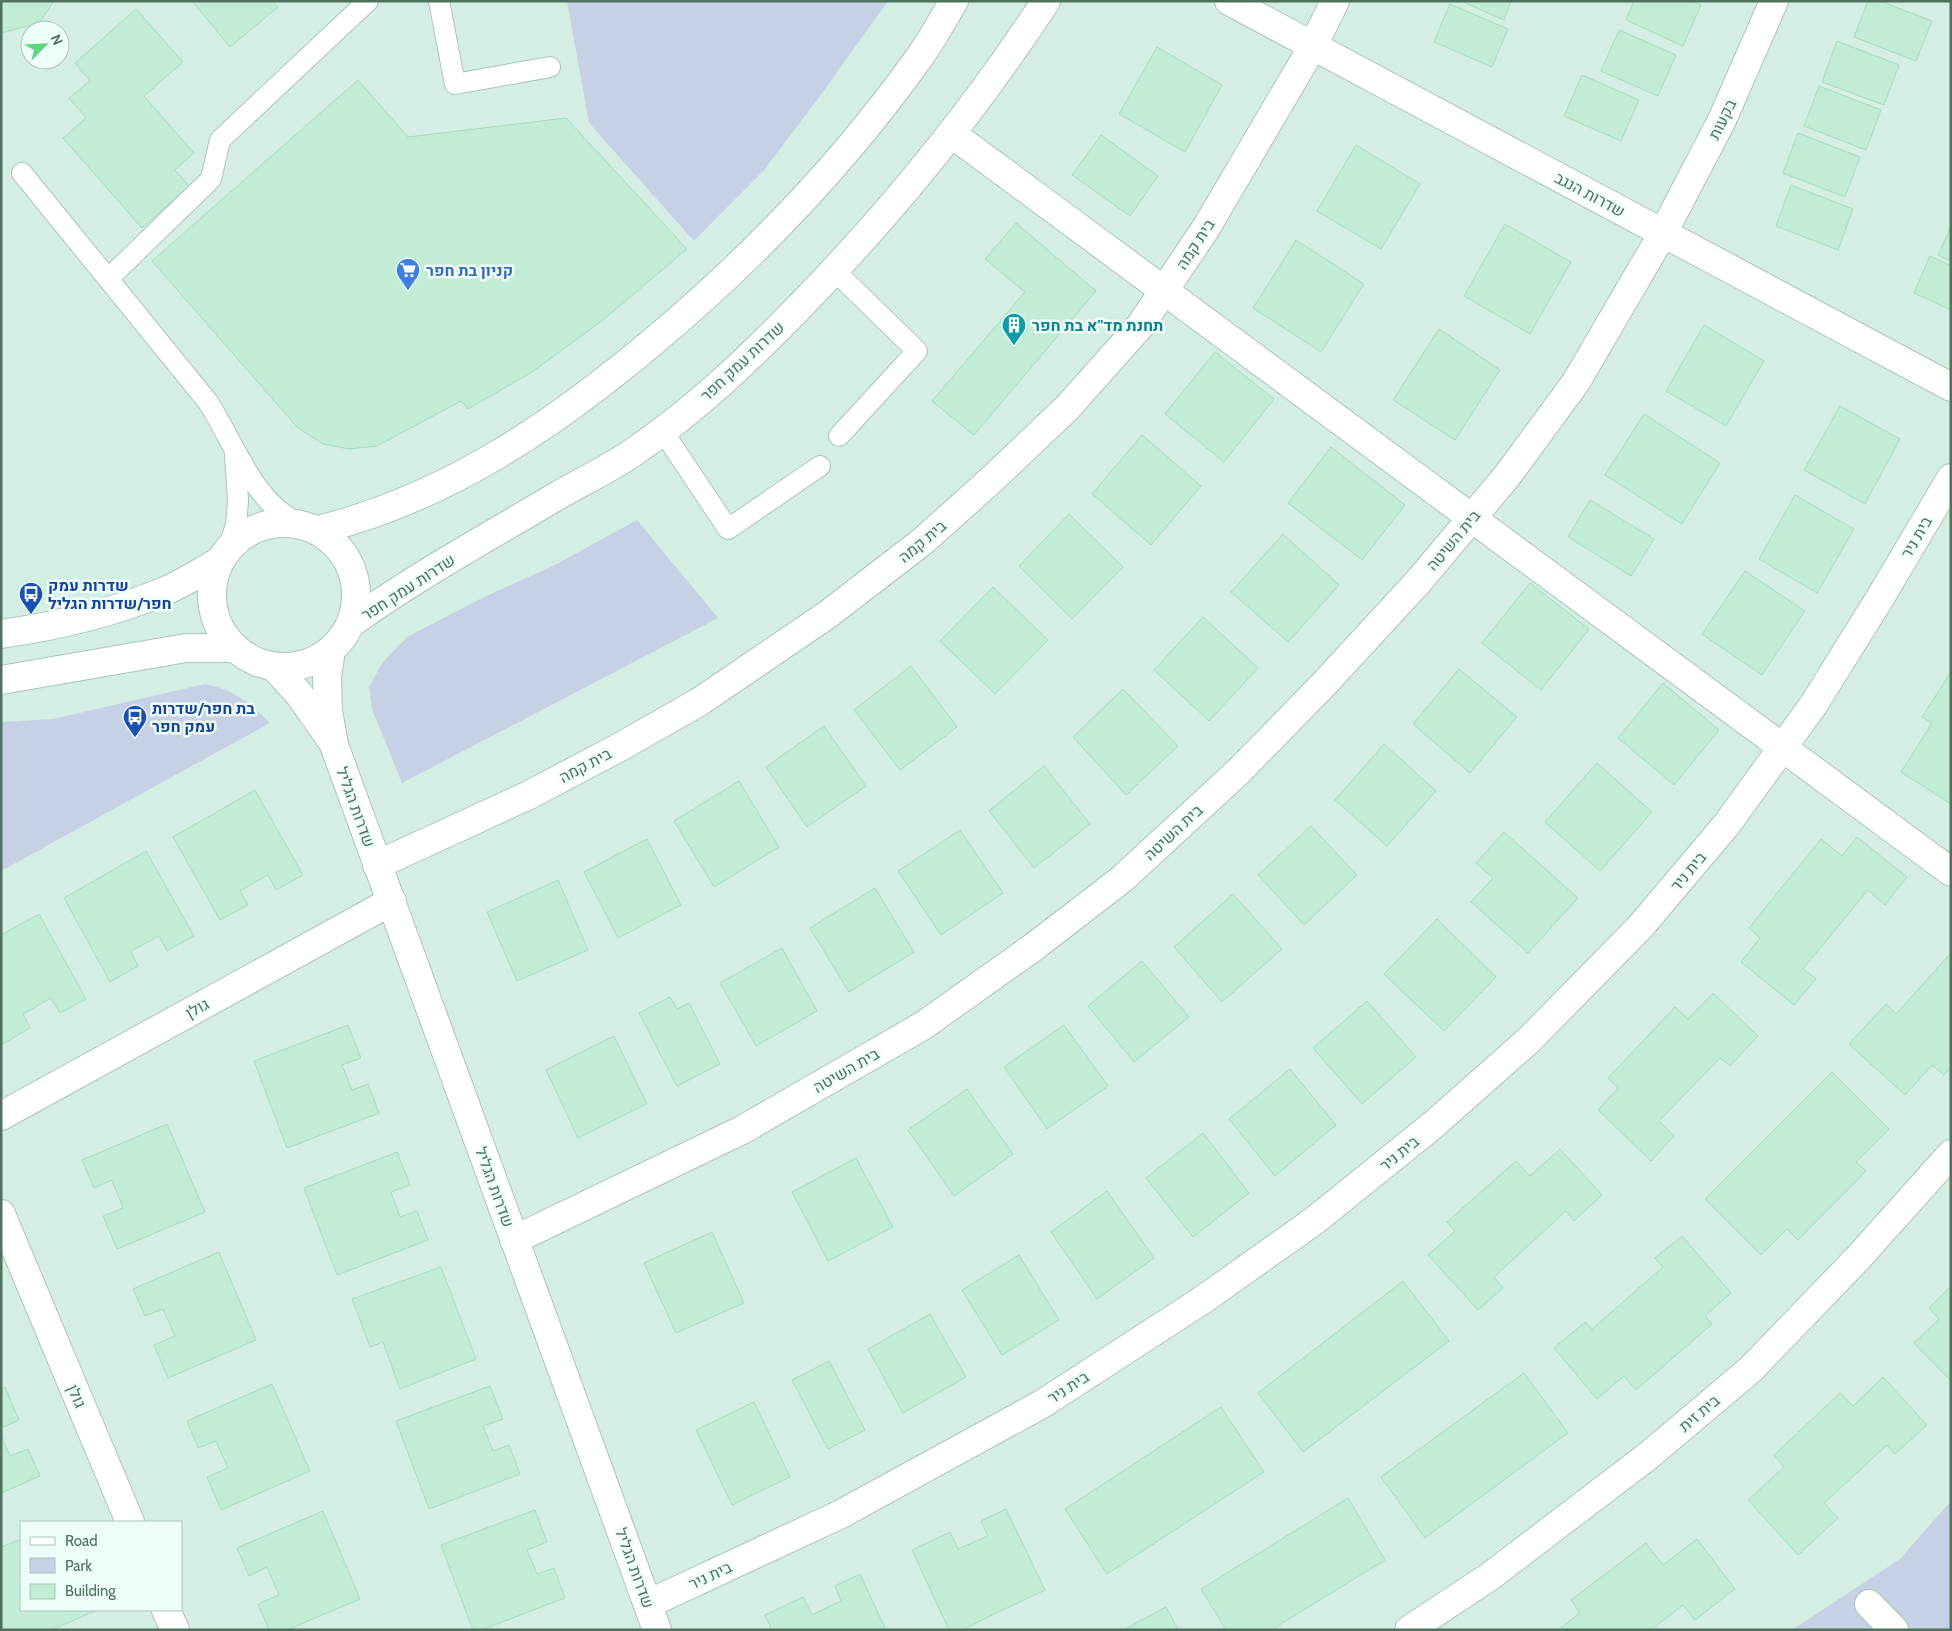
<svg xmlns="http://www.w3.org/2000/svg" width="1952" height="1631" font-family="Cabin,Heebo,sans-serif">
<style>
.residential{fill:#d4eee4;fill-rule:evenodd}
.green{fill:#c7d1e6}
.building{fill:#c2ecd6;stroke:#a5ddbe}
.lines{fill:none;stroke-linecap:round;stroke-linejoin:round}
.service-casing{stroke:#aac6b8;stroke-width:22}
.pedestrian-casing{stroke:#aac6b8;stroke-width:30}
.minor-casing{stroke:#aac6b8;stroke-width:30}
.tertiary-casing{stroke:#aac6b8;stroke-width:30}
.service{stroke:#fff;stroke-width:20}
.pedestrian{stroke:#fff;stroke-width:28}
.minor{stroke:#fff;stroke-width:28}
.tertiary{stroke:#fff;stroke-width:28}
.labels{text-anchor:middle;stroke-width:5;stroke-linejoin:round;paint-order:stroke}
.street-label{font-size:16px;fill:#4f715d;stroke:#edfdf8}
.shop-label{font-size:16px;font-weight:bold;fill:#366cbe;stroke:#edfdf8;text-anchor:start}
.culture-label{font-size:16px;font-weight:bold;fill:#0d838f;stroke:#edfdf8;text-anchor:start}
.transit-label{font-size:16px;font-weight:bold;fill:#164399;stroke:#edfdf8;text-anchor:start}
</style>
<rect width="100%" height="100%" fill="#e7faf4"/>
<path class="residential" d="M1,1H1951V1601L1893,1630H1ZM30,30H60V60H30ZM21,1522H181V1610H21Z"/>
<g class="green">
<path d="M567,1H888L817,100L764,170L694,241L589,123Z"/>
<path d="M637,520L718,618L402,783L372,709L369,687L382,663L407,637L484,597L555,565Z"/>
<path d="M205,684C234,690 250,703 270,723L1,871V722L53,719Z"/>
<path d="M1951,1501V1630H1792L1900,1559Z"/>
</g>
<g class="building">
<path d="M1,1H54L39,23L1,33Z"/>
<path d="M192,1H273L278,7L230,47Z"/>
<path d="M1461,1H1511L1504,20Z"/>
<path d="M1634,1H1692L1701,5L1683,46L1626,20Z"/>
<path d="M1868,1H1880L1932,21L1916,61L1854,37Z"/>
<path d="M1450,4L1508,29L1492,67L1434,42Z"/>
<path d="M136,9L183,62L144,96L194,153L175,170L189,186L142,228L63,138L86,118L69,98L90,81L75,63Z"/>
<path d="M1619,30L1676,55L1658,96L1601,71Z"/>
<path d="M1837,41L1899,65L1884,105L1822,82Z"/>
<path d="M1157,47L1222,85L1185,152L1119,114Z"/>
<path d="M1582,75L1639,100L1621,141L1564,116Z"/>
<path d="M358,80L408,137L566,118L687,249L603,320L532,372L468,409L461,401L377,446L349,449L323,444L298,428L152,261Z"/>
<path d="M1819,86L1881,110L1866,150L1804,126Z"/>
<path d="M1798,133L1860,157L1845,197L1783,173Z"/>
<path d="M1101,135L1158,176L1130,216L1072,175Z"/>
<path d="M1356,145L1420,184L1381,249L1317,211Z"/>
<path d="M1791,185L1853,209L1838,250L1776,226Z"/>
<path d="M1016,223L1096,291L974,435L932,401L1025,292L985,259Z"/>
<path d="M1505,224L1571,262L1530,334L1464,296Z"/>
<path d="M1951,227V261L1938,255Z"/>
<path d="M1296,240L1364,284L1321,352L1253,308Z"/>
<path d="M1930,256L1951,266V310L1914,293Z"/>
<path d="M1704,325L1764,361L1726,426L1666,391Z"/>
<path d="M1439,329L1500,370L1455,440L1393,400Z"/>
<path d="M1215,352L1274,399L1224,462L1165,414Z"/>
<path d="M1840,406L1900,439L1865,504L1804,470Z"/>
<path d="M1644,414L1720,463L1682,524L1605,475Z"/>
<path d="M1142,435L1201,486L1151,545L1092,494Z"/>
<path d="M1331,447L1405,505L1362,560L1288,503Z"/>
<path d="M1795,495L1854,529L1817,593L1759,559Z"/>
<path d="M1590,500L1654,539L1631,576L1568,537Z"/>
<path d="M1069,514L1123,567L1072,619L1019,566Z"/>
<path d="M1283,534L1339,585L1288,642L1231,592Z"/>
<path d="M1745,571L1805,611L1762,675L1702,634Z"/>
<path d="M1530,583L1589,629L1541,690L1482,643Z"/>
<path d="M993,587L1048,640L995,694L940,641Z"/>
<path d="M1203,617L1258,668L1209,721L1154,670Z"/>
<path d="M911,666L957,727L900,770L854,710Z"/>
<path d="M1459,669L1517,717L1470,773L1413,724Z"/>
<path d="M1949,675L1951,676V804L1901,772L1932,723L1922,717Z"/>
<path d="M1663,683L1719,730L1674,785L1618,738Z"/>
<path d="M1123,689L1178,746L1126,795L1073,737Z"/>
<path d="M824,726L866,786L807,827L766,767Z"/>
<path d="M1384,744L1436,791L1387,846L1335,800Z"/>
<path d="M1597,763L1652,812L1600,871L1545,822Z"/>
<path d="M1044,766L1090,824L1034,868L989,811Z"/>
<path d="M739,781L779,847L714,887L674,821Z"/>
<path d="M255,790L303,875L276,890L268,875L240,891L248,905L220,920L173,837Z"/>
<path d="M1311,826L1357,875L1304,925L1258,875Z"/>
<path d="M960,830L1003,893L941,935L898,871Z"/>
<path d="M1504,832L1578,898L1528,953L1471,902L1493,878L1476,863Z"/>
<path d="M1857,837L1907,877L1885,905L1868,890L1803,969L1816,979L1794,1005L1741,962L1760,938L1749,928L1821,839L1842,856Z"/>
<path d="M647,839L681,905L618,938L584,872Z"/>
<path d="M146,851L194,936L167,951L159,936L131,951L138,966L110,982L64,898Z"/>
<path d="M558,880L588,950L517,981L487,912Z"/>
<path d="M875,888L914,952L849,992L810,928Z"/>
<path d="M1233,894L1282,949L1222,1002L1174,947Z"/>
<path d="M39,914L86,999L60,1013L51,998L23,1014L30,1028L3,1044L1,1040V935Z"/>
<path d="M1437,919L1496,977L1444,1031L1384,974Z"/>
<path d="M782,948L817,1011L756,1046L720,983Z"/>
<path d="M1951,953V1067L1944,1075L1932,1065L1905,1095L1849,1044L1886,1004L1896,1014Z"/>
<path d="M1142,961L1189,1017L1134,1062L1088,1006Z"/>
<path d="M1713,993L1758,1036L1730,1066L1720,1058L1659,1121L1674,1136L1651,1161L1598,1110L1618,1088L1608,1078L1675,1007L1688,1019Z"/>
<path d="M670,997L677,1009L689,1003L720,1064L677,1086L639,1013Z"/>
<path d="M1367,1001L1416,1057L1362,1104L1313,1048Z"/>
<path d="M348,1025L361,1058L342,1065L352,1090L368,1084L379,1113L287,1148L254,1061Z"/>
<path d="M1064,1025L1108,1086L1047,1129L1004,1067Z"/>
<path d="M614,1036L647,1104L578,1138L546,1070Z"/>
<path d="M1290,1069L1336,1125L1275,1176L1229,1119Z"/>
<path d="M1832,1072L1889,1129L1856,1162L1866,1171L1798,1240L1787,1229L1761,1255L1705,1199Z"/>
<path d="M967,1089L1013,1154L954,1196L908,1130Z"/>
<path d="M167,1124L205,1212L117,1249L103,1216L123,1208L112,1180L94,1188L82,1160Z"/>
<path d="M1203,1133L1249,1193L1193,1237L1146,1178Z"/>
<path d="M1560,1149L1602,1195L1574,1221L1566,1211L1494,1277L1503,1288L1478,1310L1428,1255L1455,1231L1447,1222L1516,1161L1530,1176Z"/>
<path d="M397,1152L410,1185L391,1192L400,1217L417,1211L428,1240L337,1275L304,1188Z"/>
<path d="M856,1158L893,1227L828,1261L792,1192Z"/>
<path d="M1107,1191L1154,1258L1097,1299L1051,1232Z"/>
<path d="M712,1232L744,1303L676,1333L644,1263Z"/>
<path d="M1682,1236L1731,1293L1705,1316L1712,1324L1636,1390L1624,1376L1597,1399L1554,1348L1585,1322L1592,1329L1663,1267L1655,1258Z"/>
<path d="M219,1252L256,1340L168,1378L154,1345L175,1336L163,1309L145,1316L133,1289Z"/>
<path d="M1019,1255L1059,1320L1002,1355L962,1290Z"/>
<path d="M441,1267L476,1359L400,1389L383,1342L370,1347L352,1299Z"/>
<path d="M1403,1281L1449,1341L1303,1452L1258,1393Z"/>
<path d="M1951,1286V1381L1914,1343L1939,1319L1929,1308Z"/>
<path d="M930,1314L966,1377L903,1413L868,1349Z"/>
<path d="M829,1361L865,1430L828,1449L792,1380Z"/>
<path d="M1524,1373L1568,1433L1425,1538L1381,1477Z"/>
<path d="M1883,1377L1927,1425L1895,1454L1887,1445L1824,1503L1838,1518L1798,1555L1748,1500L1784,1467L1774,1455L1840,1393L1853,1406Z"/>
<path d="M272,1384L310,1471L221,1510L207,1477L228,1468L216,1441L198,1448L187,1421Z"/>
<path d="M490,1386L503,1419L483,1426L493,1451L509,1445L520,1474L429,1509L396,1421Z"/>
<path d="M5,1387L19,1420L1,1428V1389Z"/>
<path d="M754,1402L790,1477L732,1505L696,1430Z"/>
<path d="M1221,1407L1264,1472L1107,1574L1065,1509Z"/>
<path d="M1,1436L10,1456L28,1449L40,1476L1,1493Z"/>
<path d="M1348,1498L1385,1560L1271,1630H1226L1201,1589Z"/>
<path d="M1006,1509L1045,1590L961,1630H949L912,1550L950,1532L958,1549L988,1536L981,1521Z"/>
<path d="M535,1510L547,1542L527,1550L537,1574L554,1568L565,1598L481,1630H473L441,1545Z"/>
<path d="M323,1511L360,1599L287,1630H269L258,1604L279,1595L267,1567L249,1576L237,1548Z"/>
<path d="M21,1539V1610L95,1611L51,1630H2L1,1547Z"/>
<path d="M1697,1539L1735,1589L1695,1620L1683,1605L1651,1630H1558L1580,1613L1571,1600L1646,1543L1663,1565Z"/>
<path d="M860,1574L886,1630H772L765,1615L803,1597L812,1615L841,1601L835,1586Z"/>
<path d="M1166,1607L1178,1630H1123Z"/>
</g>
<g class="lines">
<defs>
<g id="service">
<path d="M439,1L455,84L550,67"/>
<path d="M22,173L208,402C231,438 246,482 278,510C284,515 291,519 297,523"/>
<path d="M835,271L917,351L839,436"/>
<path d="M108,279L211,179L220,140L368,1"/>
<path d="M662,430L728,529L820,466"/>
<path d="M227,552L236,525L238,501L235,455"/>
</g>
<path id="pedestrian" d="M952,134L1951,872"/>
<g id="minor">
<path d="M1229,1L1951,387"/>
<path d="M377,865L529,795L620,747L699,702L827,615L923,541L990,481L1067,408L1140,326L1206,228L1313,46L1335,1"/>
<path d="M1,1116L392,901"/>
<path d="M1,1214L130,1522"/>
<path d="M514,1240L742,1130L924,1025L1035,946L1122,879L1239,771L1324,684L1418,582L1507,476L1576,382L1663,233L1722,120L1774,1"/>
<path d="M648,1604L841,1514L1042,1404L1201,1301L1314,1221L1433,1125L1529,1040L1641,926L1727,824L1814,704L1880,598L1951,478"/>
<path d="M1869,1604L1894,1630"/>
<path d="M166,1610L175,1630"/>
<path d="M1409,1630L1489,1577L1648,1456L1751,1369L1858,1258L1951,1154"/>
</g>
<g id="tertiary">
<circle cx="284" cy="595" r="72"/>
<path d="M318,530C447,498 554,425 655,340C755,256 845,162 921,55C933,38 943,19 954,1"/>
<path d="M351,623C417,576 488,537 557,496C583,481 611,468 635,451C698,408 753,355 806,300C895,208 976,108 1046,1"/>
<path d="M1,634C58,626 112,613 165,591C184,583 202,571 220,561"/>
<path d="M331,650L327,677L328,711L334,745L657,1630"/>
<path d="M275,668L299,694L329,737"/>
<path d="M1,680L186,648H234"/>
</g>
</defs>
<use href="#service" class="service-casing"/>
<use href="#pedestrian" class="pedestrian-casing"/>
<use href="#minor" class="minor-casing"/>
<use href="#tertiary" class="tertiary-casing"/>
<use href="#service" class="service"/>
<use href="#pedestrian" class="pedestrian"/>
<use href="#minor" class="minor"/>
<use href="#tertiary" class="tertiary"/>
</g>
<defs>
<symbol id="supermarket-pin" viewBox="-11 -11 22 30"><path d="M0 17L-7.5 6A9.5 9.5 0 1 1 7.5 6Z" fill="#3f7fe0" stroke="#edfdf8"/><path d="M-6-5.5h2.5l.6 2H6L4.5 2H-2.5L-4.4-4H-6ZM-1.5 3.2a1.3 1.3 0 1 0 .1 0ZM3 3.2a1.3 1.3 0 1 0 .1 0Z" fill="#fff"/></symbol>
<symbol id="building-pin" viewBox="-11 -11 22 30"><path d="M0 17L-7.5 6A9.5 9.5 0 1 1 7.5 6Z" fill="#0f9aa8" stroke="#edfdf8"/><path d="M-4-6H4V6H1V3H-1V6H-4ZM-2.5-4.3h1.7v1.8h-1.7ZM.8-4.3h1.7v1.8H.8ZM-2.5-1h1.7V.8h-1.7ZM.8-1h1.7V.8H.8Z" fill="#fff"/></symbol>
<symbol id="bus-pin" viewBox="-11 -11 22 30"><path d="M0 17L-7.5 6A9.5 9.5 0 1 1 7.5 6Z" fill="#1a4fb4" stroke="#edfdf8"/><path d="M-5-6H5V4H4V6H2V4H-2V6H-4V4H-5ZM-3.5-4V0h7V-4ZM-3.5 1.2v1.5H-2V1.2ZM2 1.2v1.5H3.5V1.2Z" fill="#fff"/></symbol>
</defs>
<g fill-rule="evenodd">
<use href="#supermarket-pin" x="394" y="256" width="28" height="38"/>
<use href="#building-pin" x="1000" y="311" width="28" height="38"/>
<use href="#bus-pin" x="17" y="580" width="28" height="38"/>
<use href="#bus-pin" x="121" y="703" width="28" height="38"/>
</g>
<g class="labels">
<g class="street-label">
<text transform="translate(1722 119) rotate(-64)" y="6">בקעות</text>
<text transform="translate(1590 194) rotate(28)" y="6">שדרות הנגב</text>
<text transform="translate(1195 244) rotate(-57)" y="6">בית קמה</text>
<text transform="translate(742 361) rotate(-43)" y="6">שדרות עמק חפר</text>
<text transform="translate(1916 537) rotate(-60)" y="6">בית ניר</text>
<text transform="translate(1453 540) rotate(-50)" y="6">בית השיטה</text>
<text transform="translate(922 541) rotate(-40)" y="6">בית קמה</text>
<text transform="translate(408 587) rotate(-33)" y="6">שדרות עמק חפר</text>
<text transform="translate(585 765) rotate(-28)" y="6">בית קמה</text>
<text transform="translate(356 807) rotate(70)" y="6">שדרות הגליל</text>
<text transform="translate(1173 832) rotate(-43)" y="6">בית השיטה</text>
<text transform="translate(1688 871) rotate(-50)" y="6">בית ניר</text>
<text transform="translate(197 1008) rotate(-29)" y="6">גולן</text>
<text transform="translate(846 1070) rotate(-30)" y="6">בית השיטה</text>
<text transform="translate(1399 1153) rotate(-39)" y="6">בית ניר</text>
<text transform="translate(495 1187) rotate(70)" y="6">שדרות הגליל</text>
<text transform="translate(1068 1387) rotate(-33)" y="6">בית ניר</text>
<text transform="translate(77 1396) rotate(67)" y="6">גולן</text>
<text transform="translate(1699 1413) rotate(-40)" y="6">בית זית</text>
<text transform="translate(635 1568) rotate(70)" y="6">שדרות הגליל</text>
<text transform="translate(710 1575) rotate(-25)" y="6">בית ניר</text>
</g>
<g class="shop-label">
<text x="426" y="276">קניון בת חפר</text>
</g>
<g class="culture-label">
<text x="1032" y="331">תחנת מד"א בת חפר</text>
</g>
<g class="transit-label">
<text x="48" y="591">שדרות עמק<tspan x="48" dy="18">חפר/שדרות הגליל</tspan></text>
<text x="152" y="714">בת חפר/שדרות<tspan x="152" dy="18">עמק חפר</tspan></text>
</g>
</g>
<rect width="1952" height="1631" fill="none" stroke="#4f715d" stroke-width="5"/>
<rect x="20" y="1521" width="162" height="90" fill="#edfdf8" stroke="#aec5ba"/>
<rect x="30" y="1537" width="25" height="8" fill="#ffffff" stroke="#aec5ba"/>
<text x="65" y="1546" font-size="15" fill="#4f715d">Road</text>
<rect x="30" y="1558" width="25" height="15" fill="#c7d1e6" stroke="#aec5ba"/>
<text x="65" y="1571" font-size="15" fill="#4f715d">Park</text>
<rect x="30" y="1584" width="25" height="15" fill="#c2ecd6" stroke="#aec5ba"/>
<text x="65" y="1596" font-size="15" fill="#4f715d">Building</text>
<g transform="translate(45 45) rotate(66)"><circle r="24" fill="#edfdf8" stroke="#aec5ba"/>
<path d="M0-4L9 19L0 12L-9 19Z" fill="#5bd580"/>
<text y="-8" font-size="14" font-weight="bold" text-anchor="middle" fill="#4f715d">N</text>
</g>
</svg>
